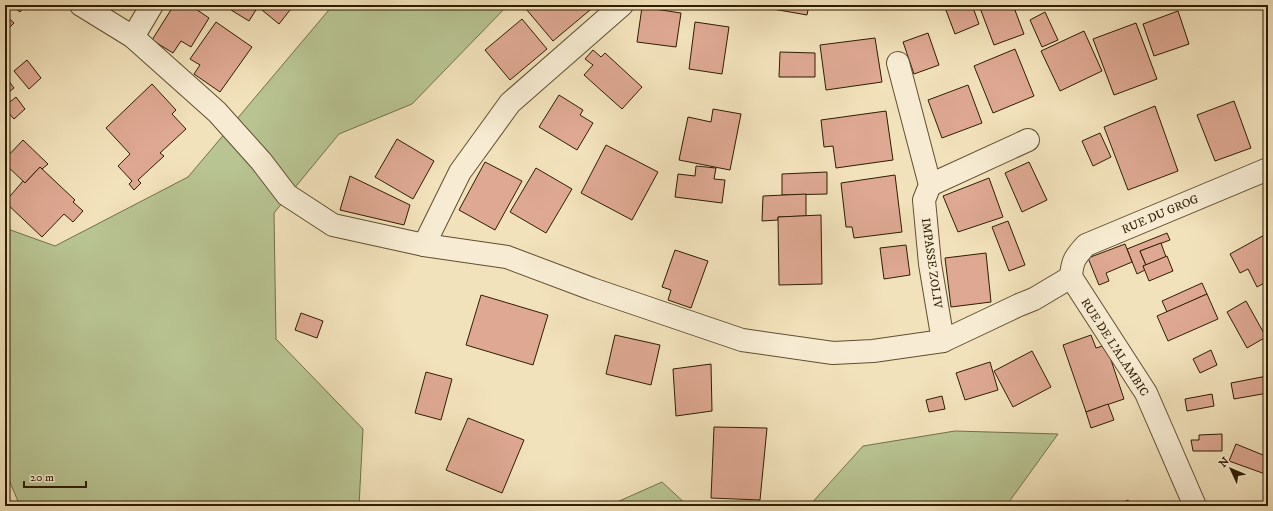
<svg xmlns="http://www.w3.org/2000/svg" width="1273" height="511" font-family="'IM FELL DW Pica',serif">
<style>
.green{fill:#b8c492;stroke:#74704a}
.building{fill:#dea892;stroke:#2f1d02}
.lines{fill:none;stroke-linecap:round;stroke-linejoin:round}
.minor-casing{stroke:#604e30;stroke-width:24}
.minor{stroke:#f7ecd3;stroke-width:22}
.labels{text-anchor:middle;stroke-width:3;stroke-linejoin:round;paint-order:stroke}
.street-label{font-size:12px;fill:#2f1d02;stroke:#f7ecd3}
</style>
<rect width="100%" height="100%" fill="#f2e2bb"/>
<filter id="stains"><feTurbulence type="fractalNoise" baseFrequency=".005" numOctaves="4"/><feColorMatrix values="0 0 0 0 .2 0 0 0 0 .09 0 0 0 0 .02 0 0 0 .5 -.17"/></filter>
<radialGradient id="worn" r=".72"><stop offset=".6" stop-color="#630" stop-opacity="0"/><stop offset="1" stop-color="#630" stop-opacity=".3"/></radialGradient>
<g class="green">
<path d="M333,5H508L412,104L339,134L274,213L276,339L363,429L359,506H20L9,480L5,479V228L55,246L188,177Z"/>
<path d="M955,431L1058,434L1006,506H809L863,446Z"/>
<path d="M662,482L688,506H608Z"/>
</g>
<g class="building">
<path d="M11,5H25L20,12Z"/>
<path d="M174,5H190L209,18L191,47L181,41L173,53L152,40Z"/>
<path d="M234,5H259L249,21L231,10Z"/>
<path d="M266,5H294L279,24L262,10Z"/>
<path d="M531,5H596L553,41L526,9Z"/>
<path d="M768,5H809L807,15L767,8Z"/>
<path d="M944,5H972L979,24L955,34Z"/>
<path d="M987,5H1013L1024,34L994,45L980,8Z"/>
<path d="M642,7L681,13L676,47L637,42Z"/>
<path d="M1178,11L1189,44L1154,56L1143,24Z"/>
<path d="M1045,12L1058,40L1042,47L1030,20Z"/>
<path d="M5,15L14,23L5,32Z"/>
<path d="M522,19L547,49L510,80L485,50Z"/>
<path d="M216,22L252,47L220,92L194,74L200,65L190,59Z"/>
<path d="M695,22L729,27L722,74L689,69Z"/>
<path d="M1136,23L1157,79L1114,95L1093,39Z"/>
<path d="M1084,31L1102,71L1060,91L1041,51Z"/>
<path d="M928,33L939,65L914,74L903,42Z"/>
<path d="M875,38L882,82L826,90L820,45Z"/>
<path d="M1015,49L1034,96L993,113L974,66Z"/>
<path d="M593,50L601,57L605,53L642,87L622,109L584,75L593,65L585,59Z"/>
<path d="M780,52L815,53V77H779Z"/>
<path d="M27,60L41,78L29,89L14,71Z"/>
<path d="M5,76L14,88L5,95Z"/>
<path d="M152,84L176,110L172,114L186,129L160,153L164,156L138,180L141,183L134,190L129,184L132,181L118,166L130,154L106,128Z"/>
<path d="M968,85L982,123L942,138L928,100Z"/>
<path d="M559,95L583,110L580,115L593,123L577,150L539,127Z"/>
<path d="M16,97L25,109L14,119L5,109V106Z"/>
<path d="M1234,101L1251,148L1215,161L1197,115Z"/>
<path d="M1155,106L1178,171L1128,190L1104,127Z"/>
<path d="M713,109L741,114L730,170L679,160L688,117L711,122Z"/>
<path d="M886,111L893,160L836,168L833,146L824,147L821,120Z"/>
<path d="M1100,133L1111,157L1093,166L1082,141Z"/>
<path d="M397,139L434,161L413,199L375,177Z"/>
<path d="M23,140L48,164L42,169L40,167L25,183L5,164V159Z"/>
<path d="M606,145L658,172L632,220L581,193Z"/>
<path d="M485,162L522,181L495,230L459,210Z"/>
<path d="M1029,162L1047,200L1022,212L1005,173Z"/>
<path d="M696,166L716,168L714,179L725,180L722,203L675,197L678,174L695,176Z"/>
<path d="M40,167L75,200L73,202L83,211L73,222L64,214L42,237L5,202L23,181L25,183Z"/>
<path d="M536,168L572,189L546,233L510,212Z"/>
<path d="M827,172V194L782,195V174Z"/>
<path d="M895,175L902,232L854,238L852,227H846L841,183Z"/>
<path d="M350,176L410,205L404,225L340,210Z"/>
<path d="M989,178L1003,217L958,232L943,196Z"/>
<path d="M806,194V216L778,217V220L762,221L763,196Z"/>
<path d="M821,215L822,284L779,285L778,217Z"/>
<path d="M1008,221L1025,265L1009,271L992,227Z"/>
<path d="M1167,233L1170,240L1140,251L1146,265L1143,266L1145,270L1137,274L1127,249Z"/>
<path d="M1268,233V281L1257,287L1248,269L1240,273L1230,254Z"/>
<path d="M1161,243L1166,257L1146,265L1140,251Z"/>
<path d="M1125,244L1132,262L1106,273L1109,281L1099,285L1088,258Z"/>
<path d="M906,245L910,275L884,279L880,248Z"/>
<path d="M675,250L708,261L691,308L668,300L671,290L662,287Z"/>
<path d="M986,253L991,302L951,307L945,258Z"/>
<path d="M1167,256L1173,271L1149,281L1143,266Z"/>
<path d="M1202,283L1207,294L1167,312L1162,301Z"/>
<path d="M1207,294L1218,319L1168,341L1157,316Z"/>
<path d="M481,295L548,315L533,365L466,345Z"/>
<path d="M1246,301L1266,337L1247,348L1227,312Z"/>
<path d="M301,313L323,321L317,338L295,330Z"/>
<path d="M615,335L660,345L651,385L606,374Z"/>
<path d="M1091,335L1096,348L1106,345L1124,399L1086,412L1063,345Z"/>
<path d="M1211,350L1217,365L1200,373L1193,359Z"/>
<path d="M1032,351L1051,387L1013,407L994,371Z"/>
<path d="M990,362L998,390L965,400L956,373Z"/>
<path d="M711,364L712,411L676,416L673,369Z"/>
<path d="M426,372L452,379L441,420L415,413Z"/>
<path d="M1267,376L1268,393L1234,399L1231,383Z"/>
<path d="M1212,394L1214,406L1187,411L1185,399Z"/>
<path d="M942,396L945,409L929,412L926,400Z"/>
<path d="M1108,404L1114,420L1091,428L1086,412Z"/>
<path d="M468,418L524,440L502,493L446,470Z"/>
<path d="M714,427L767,428L760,500L711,498Z"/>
<path d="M1222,434V451H1193L1191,440H1199V435Z"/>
<path d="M1236,444L1268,457V475L1229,461Z"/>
<path d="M1128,500L1131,506H1117Z"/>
</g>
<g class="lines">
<defs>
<g id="minor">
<path d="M81,5L133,37L217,112L261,161L287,195L333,225L424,245L507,257L592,289L742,340L833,353L873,351L943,341L1019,305L1034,299L1071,277"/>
<path d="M133,37L152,5"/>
<path d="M898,63L930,185L924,200L930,264L943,341"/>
<path d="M930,185L1028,140"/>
<path d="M424,245L460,172L510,103L622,5"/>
<path d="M1071,277L1146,393L1195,506"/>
<path d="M1071,277C1072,261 1075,257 1086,245L1268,169"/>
</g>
</defs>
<use href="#minor" class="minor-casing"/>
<use href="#minor" class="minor"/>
</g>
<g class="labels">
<g class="street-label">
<text transform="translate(1160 214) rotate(-23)" y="4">RUE DU GROG</text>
<text transform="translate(932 263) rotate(82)" y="4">IMPASSE ZOLIV</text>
<text transform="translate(1115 347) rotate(57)" y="4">RUE DE L'ALAMBIC</text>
</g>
</g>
<rect width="1273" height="511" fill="none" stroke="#f2e2bb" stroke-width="20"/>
<rect x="6" y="6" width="1261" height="499" fill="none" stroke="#2f1d02" stroke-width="2"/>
<rect x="10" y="10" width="1253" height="491" fill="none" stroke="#2f1d02"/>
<g transform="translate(1231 469) rotate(314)" stroke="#f7ecd3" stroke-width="3" paint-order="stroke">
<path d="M0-3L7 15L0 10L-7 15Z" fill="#2f1d02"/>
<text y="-6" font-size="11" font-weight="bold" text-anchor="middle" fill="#2f1d02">N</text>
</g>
<path d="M24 481v6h62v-6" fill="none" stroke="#2f1d02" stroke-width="2"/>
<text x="30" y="481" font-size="12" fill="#2f1d02" stroke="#f7ecd3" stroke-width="3" paint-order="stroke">20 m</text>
<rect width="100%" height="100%" filter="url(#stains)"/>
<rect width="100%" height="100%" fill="url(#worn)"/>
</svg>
